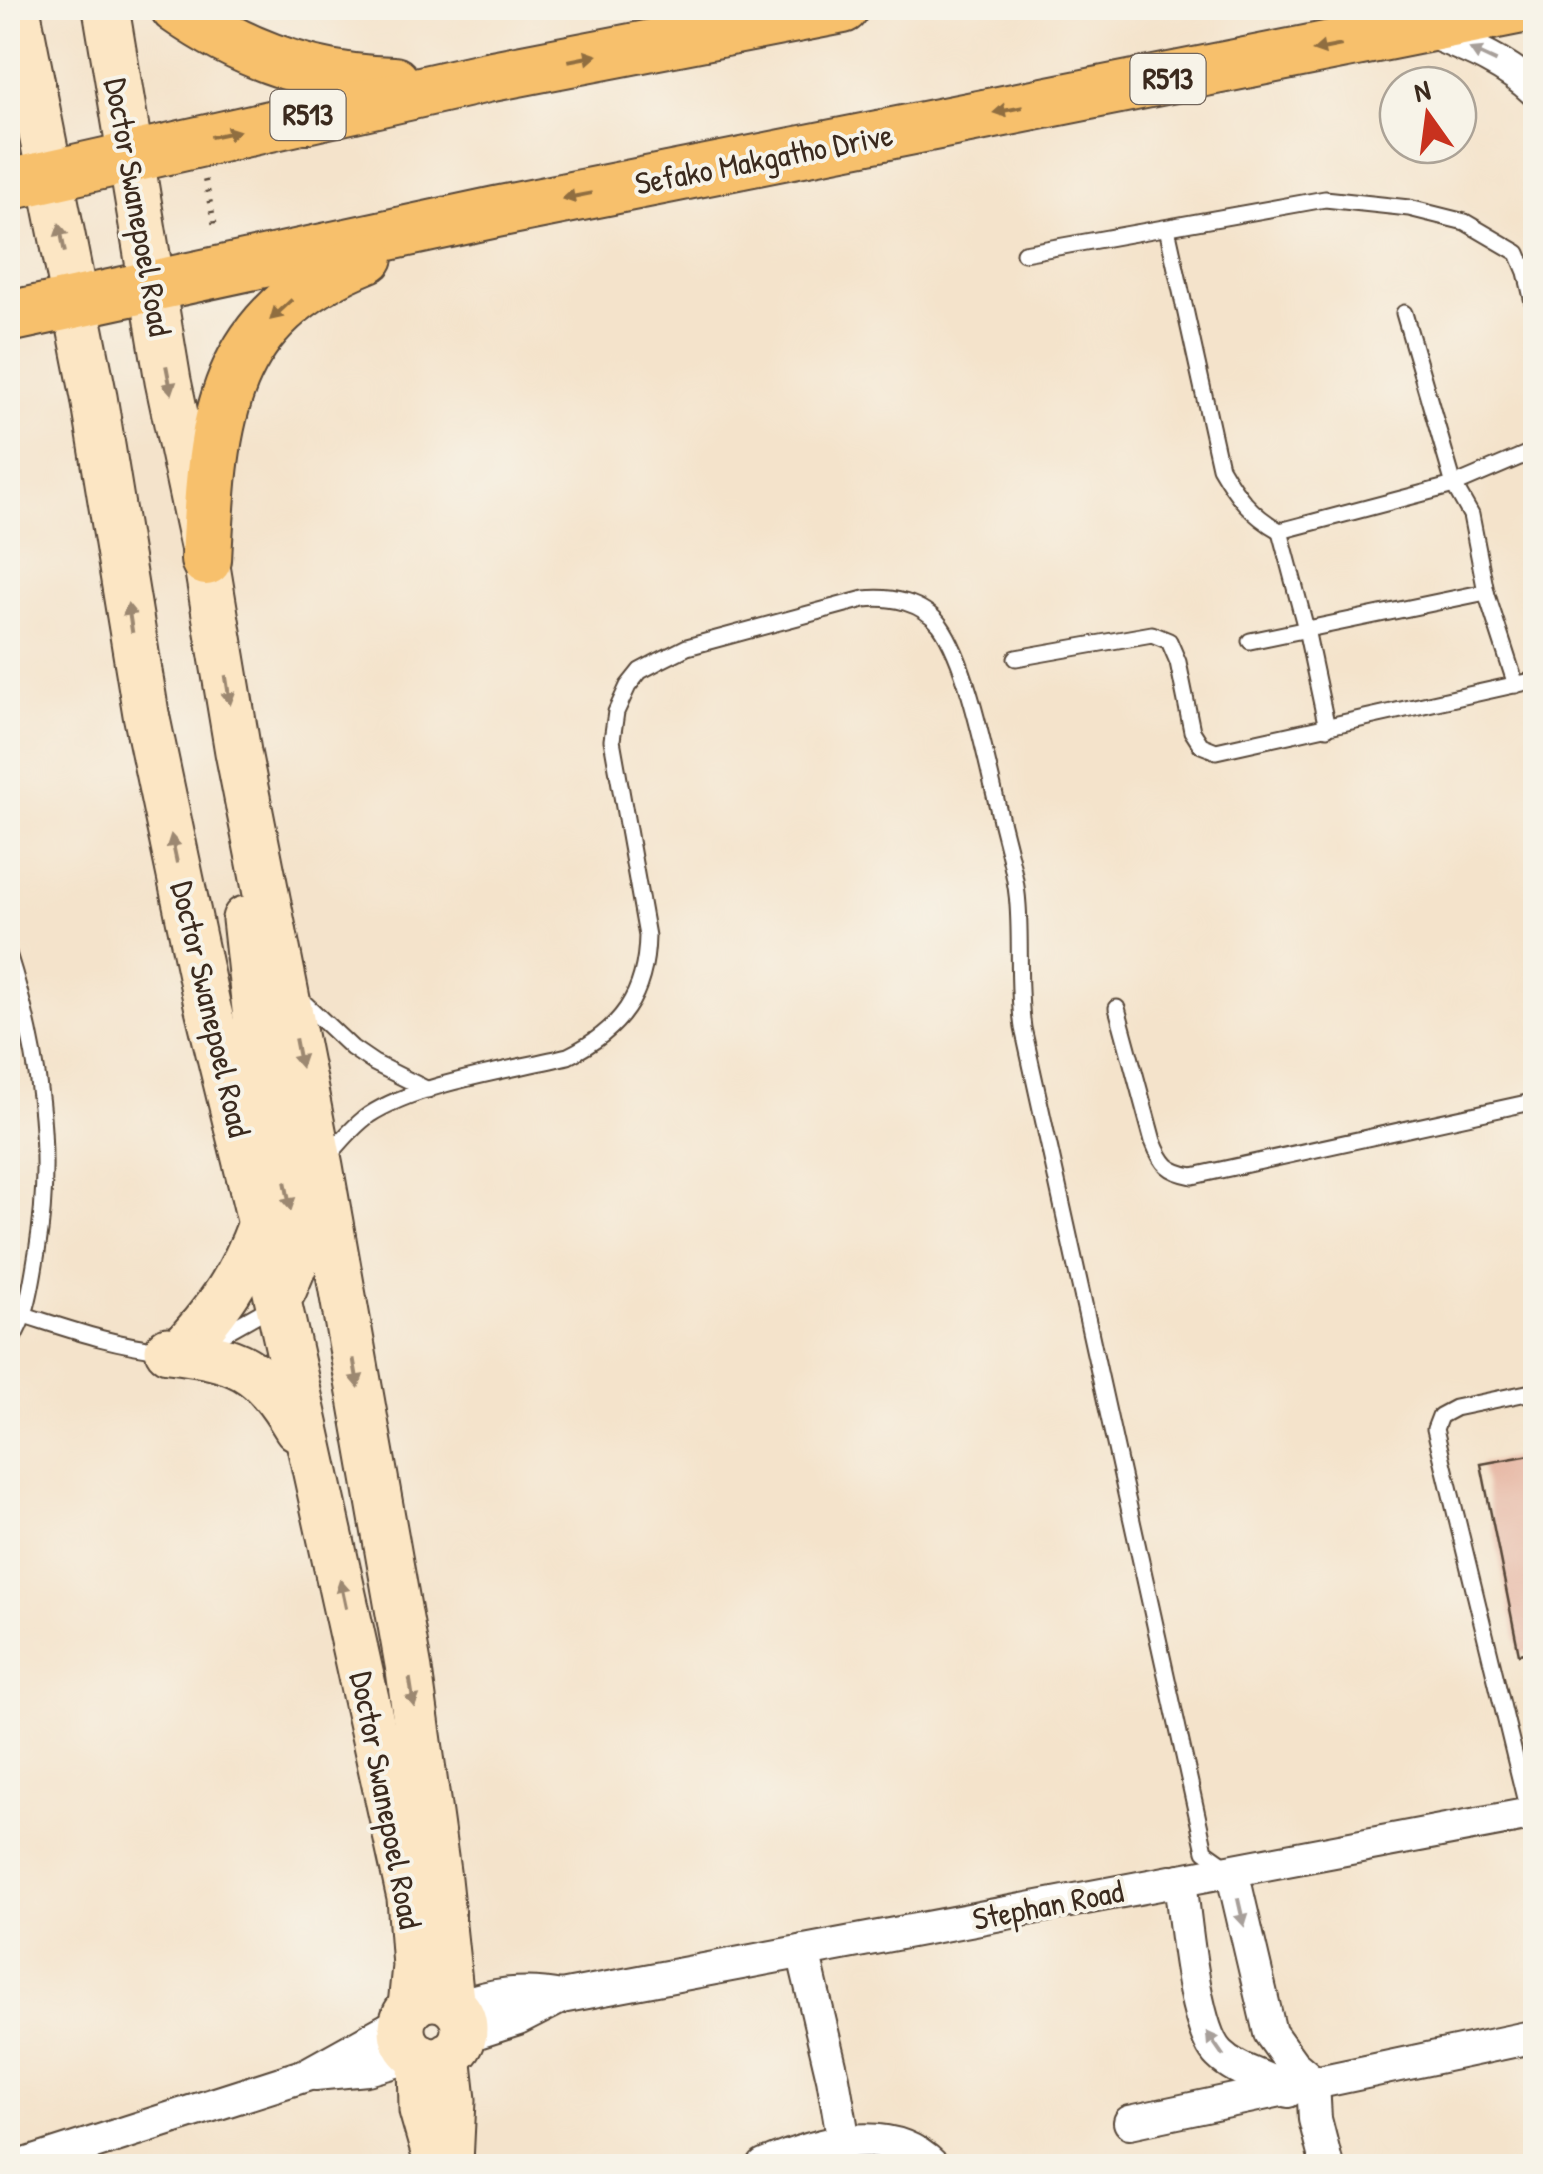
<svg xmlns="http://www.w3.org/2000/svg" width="1543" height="2174" font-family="'Patrick Hand',sans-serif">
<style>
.building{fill:#e6b5a2}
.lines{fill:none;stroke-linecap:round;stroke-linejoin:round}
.lane-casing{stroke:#574638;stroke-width:19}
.street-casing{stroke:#574638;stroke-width:36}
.secondary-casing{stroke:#574638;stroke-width:49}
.primary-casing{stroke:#574638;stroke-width:54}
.path{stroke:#574638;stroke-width:6;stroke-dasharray:2.5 8;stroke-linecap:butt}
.lane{stroke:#fff;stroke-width:15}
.street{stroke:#fff;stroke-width:32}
.secondary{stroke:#fce6c4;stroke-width:45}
.primary{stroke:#f7c06c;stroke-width:50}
.oneway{fill:#906e41}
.oneway2{fill:#a79f9a}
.oneway3{fill:#9c8871}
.labels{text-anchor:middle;stroke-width:8;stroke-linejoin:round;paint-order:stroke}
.shield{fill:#f7f3e8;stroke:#73665b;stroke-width:2.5}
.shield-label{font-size:30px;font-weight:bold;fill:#3b2a1e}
.street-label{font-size:32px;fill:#3b2a1e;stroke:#f7f3e8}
</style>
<rect width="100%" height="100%" fill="#f7f3e8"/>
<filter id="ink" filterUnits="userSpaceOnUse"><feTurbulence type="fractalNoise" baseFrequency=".01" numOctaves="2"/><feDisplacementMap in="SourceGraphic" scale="20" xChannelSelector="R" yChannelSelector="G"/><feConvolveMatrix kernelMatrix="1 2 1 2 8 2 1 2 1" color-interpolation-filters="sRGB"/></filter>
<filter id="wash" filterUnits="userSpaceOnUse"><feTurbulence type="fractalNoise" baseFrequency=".0048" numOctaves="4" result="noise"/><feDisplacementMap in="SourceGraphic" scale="40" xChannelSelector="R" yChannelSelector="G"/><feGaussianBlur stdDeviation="2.25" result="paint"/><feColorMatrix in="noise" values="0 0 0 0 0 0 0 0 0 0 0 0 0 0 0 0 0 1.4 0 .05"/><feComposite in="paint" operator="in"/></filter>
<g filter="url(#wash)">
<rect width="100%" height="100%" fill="#f4e3cb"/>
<g id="blocks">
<path class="building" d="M1536,1454V1651L1519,1654L1481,1464Z"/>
</g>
</g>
<g filter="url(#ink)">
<use href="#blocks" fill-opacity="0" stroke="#574638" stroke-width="2.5"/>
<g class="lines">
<defs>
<g id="lane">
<path d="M1167,228L1220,467C1236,495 1251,515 1280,531L1454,485L1404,313"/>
<path d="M1024,253L1325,199L1409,208L1465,222L1518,253L1526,272L1536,315"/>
<path d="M1280,531L1306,629L1327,728"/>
<path d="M1486,592L1471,515L1454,485L1536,450"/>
<path d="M1250,641L1486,592L1516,685"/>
<path d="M1016,658L1152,634L1169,641L1178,662L1192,731L1201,745L1216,751L1536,680"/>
<path d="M8,953C39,1051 54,1150 37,1252C30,1293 29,1311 8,1347"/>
<path d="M299,998L352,1048L374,1063L428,1090"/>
<path d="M1117,1008L1153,1141C1162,1164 1168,1172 1193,1176L1536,1101"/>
<path d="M326,1159C339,1144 352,1127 369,1115C418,1083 511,1070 568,1056C621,1030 646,995 647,936L612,740L616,712L628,686L640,671L657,662L687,647L864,599C891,596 922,602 940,625C968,664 986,760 998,808C1005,840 1016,872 1018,905C1021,947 1017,986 1023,1028L1205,1851L1229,1868"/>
<path d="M8,1310C61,1326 106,1344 163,1350"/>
<path d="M210,1341L272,1306"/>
<path d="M1529,1815L1435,1429L1440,1416L1455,1408L1536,1391"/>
</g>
<g id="street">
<path d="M1423,29C1464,46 1504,60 1536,91"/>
<path d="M1232,1871L1270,2033L1293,2065L1313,2082L1315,2119L1327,2166"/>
<path d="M1180,1880C1185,1918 1194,2030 1219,2054C1238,2073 1267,2076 1288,2091"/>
<path d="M803,1951L833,2078L844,2142"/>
<path d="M454,2007C491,1995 523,1989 561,1997"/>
<path d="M462,2037L518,2019L561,1997L1536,1813"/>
<path d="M315,2074L367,2069L417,2055"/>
<path d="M1130,2122L1536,2036"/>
<path d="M22,2166L306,2075L403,2021"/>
<path d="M764,2166C815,2144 889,2121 933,2166"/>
</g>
<g id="secondary">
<path d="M17,8L94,397L146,714L207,1004L261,1224L410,1898L415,1966L411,2007"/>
<path d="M106,8L168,381L206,560L238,752L320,1166L409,1670L438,1879L451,2001"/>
<path d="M245,919L259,1045L294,1228V1265L284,1289"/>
<path d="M183,1348C220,1307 242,1276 261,1224"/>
<path d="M168,1350C238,1358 260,1366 297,1428"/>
<circle cx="433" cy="2029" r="31"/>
<path d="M448,2055L453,2100L450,2163"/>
<path d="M421,2057L422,2110L438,2166"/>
</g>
<g id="primary">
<path d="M176,8C241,54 314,80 394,82"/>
<path d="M8,185L487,77L843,8"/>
<path d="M8,317L496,212L1522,8"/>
<path d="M206,560C213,418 219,317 368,257"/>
</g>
</defs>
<use href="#lane" class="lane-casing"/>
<use href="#street" class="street-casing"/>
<use href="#secondary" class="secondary-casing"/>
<use href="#primary" class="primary-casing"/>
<path class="path" d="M205,180L216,231"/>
<use href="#lane" class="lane"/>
<use href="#street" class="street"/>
<use href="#secondary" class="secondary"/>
<use href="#primary" class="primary"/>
</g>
<defs><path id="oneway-solid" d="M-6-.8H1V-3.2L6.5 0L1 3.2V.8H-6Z" transform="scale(2.5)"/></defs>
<g class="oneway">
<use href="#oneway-solid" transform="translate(1327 48) rotate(169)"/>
<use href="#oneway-solid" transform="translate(583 58) rotate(-11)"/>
<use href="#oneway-solid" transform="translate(1008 110) rotate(169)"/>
<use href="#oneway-solid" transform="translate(225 134) rotate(-12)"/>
<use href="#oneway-solid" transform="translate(577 196) rotate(169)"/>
<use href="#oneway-solid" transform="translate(281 310) rotate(137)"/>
</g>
<g class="oneway2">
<use href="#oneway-solid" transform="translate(1483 55) rotate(-155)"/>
<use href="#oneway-solid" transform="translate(1241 1912) rotate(77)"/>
<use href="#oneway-solid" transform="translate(1215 2044) rotate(-125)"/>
</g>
<g class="oneway3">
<use href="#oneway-solid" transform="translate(62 238) rotate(-101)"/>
<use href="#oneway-solid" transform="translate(169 380) rotate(79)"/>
<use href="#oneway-solid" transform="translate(130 618) rotate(-99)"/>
<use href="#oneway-solid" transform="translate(228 690) rotate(81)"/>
<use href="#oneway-solid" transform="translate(174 849) rotate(-102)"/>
<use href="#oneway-solid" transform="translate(298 1053) rotate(79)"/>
<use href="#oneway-solid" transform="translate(288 1196) rotate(79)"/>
<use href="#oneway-solid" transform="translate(356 1373) rotate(80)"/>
<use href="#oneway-solid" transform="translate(343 1594) rotate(-102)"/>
<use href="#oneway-solid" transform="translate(412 1693) rotate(81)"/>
</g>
</g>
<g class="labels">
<g class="shield">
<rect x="1130.5" y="54" width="75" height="50" rx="8"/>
<rect x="270.5" y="90" width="75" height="50" rx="8"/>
</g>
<g class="shield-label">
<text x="1168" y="89">R513</text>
<text x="308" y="125">R513</text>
</g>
<g class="street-label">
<text transform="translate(764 159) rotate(-11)" y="11">Sefako Makgatho Drive</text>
<text transform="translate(138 207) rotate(80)" y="11">Doctor Swanepoel Road</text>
<text transform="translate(211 1009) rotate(77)" y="11">Doctor Swanepoel Road</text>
<text transform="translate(386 1800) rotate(79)" y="11">Doctor Swanepoel Road</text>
<text transform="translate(1048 1905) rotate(-11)" y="11">Stephan Road</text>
</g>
</g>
<rect width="1543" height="2174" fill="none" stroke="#f7f3e8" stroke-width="40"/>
<g transform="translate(1428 115) rotate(346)"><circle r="48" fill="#f7f3e8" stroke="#aca397" stroke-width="2.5"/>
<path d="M0-8L18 38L0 25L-18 38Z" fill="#c8321e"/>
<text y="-15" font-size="28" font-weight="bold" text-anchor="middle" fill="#3b2a1e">N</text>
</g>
</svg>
